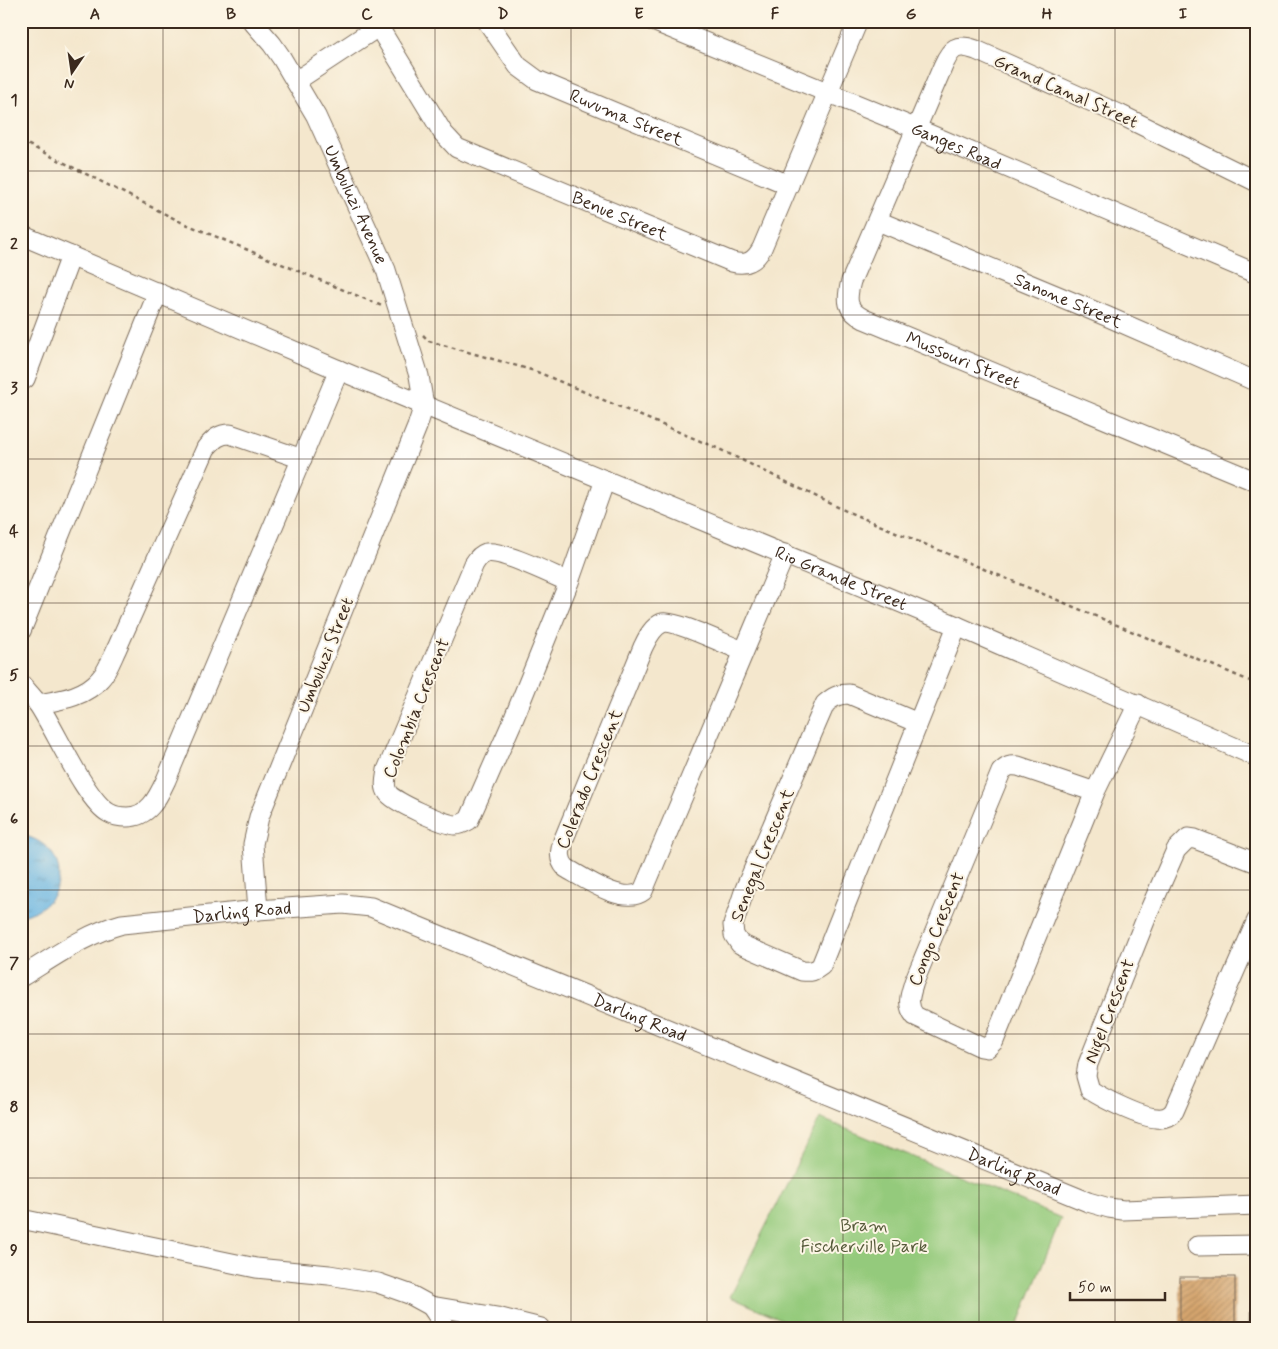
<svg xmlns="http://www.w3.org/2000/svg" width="1278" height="1349" font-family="Mynerve,sans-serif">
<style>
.green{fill:#94ca7c;stroke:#687a4d}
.water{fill:url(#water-ripples);stroke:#527080}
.building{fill:url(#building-hatch)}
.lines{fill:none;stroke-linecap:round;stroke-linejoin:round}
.minor-casing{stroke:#7c6c5b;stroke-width:21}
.path{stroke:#7c6c5b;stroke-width:2.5;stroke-dasharray:4 4;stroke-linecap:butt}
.minor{stroke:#fff;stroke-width:19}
.grid{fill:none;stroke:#3b2a1e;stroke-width:1;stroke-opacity:0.55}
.labels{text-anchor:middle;stroke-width:4;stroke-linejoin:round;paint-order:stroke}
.street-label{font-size:18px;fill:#3b2a1e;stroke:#fcf5e5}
.park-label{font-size:18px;fill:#565a3a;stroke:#fcf5e5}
.neatline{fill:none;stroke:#3b2a1e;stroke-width:2}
.grid-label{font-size:16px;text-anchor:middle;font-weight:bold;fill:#3b2a1e}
</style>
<defs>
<pattern id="water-ripples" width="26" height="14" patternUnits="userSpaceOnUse" patternTransform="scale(1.25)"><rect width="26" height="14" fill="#69b5e2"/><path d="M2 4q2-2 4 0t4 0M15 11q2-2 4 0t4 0" fill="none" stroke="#5893b7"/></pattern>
<pattern id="building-hatch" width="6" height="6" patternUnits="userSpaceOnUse" patternTransform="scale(1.25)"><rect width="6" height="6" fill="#d5a56e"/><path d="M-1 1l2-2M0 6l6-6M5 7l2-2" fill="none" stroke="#ae875a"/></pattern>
</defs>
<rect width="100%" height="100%" fill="#fcf5e5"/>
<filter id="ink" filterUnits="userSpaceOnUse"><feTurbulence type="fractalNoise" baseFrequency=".02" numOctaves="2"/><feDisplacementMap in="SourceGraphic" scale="10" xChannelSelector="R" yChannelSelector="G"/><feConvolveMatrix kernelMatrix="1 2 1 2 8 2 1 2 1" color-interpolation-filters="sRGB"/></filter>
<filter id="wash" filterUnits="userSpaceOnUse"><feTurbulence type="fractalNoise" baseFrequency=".0096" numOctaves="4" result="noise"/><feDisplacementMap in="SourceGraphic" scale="20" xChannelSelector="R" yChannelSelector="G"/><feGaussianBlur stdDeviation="1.12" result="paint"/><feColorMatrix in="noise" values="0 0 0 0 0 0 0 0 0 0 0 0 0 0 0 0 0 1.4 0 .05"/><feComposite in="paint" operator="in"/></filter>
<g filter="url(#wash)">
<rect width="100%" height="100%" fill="#f4e7cd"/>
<path class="green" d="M820,1118L1061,1218L1017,1328H802L730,1297Z"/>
<path class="water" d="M21,835C72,845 71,904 22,916Z"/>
<g id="blocks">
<g class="building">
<path d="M1252,1272H1257V1328H1251Z"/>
<rect x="1180" y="1277" width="55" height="51"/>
</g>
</g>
</g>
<g filter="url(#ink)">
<use href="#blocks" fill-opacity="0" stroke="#7c6c5b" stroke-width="1"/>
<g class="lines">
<defs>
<g id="minor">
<path id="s1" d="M252,21L272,44L281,57L316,116L386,270L419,376L424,405L417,427L259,817L253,844L258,910"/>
<path id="s2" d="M375,21L443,133L457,148L732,262C747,266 755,261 762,248L858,21"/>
<path id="s3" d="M487,21L518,66L537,80L789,185"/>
<path id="s4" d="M653,21L917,129L1257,274"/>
<path d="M296,81L387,21"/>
<path id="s5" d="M1257,182L1119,114L976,50C956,43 951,48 943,66L851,281C846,300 846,310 864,319L1257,482"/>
<path id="s6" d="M878,221L1106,316L1257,382"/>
<path id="s7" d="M21,235L339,370L957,626L1257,757"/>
<path d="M25,379L71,256"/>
<path d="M569,582C553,575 500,549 486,553C480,555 477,559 474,564L387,770C386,778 383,786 388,793C393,802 444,824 455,825C460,825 464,823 469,820L514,718L569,582L605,480"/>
<path d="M21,631L158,292"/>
<path d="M743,651C729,646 673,619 662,623C652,627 647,639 643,647L563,841C560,851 558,859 566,868C584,878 624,906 643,891L785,554"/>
<path d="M21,684C27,691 33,697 38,704C55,729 86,801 109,813C114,816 122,817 127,817C149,817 158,797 166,780L339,370"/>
<path d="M38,704C60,700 85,697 100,679C108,671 112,658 117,648L206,448C214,439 219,434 230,434L302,459"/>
<path d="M918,723L849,694C838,694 833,697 825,704L745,889L733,925L734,935L740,944L802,971C811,972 815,971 821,966L957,626"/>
<path d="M1095,792L1018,766C1010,765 1007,766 1001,772L914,982C910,995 906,1005 915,1016L981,1047L987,1048L994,1041L1095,792L1138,704"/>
<path d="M1257,863L1195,839L1188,838L1176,850L1147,916L1088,1064L1086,1076L1090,1090C1104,1099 1140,1117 1156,1118C1164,1119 1169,1117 1174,1111L1257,920"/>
<path id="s8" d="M21,977C54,957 85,934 122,924L258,910L343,904L371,907L1088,1202L1109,1208L1123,1210L1257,1205"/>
<path d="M21,1219L256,1268L329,1275L378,1283L409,1294L431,1306L497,1317L541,1328"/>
<path d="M1197,1246L1257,1245"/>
<path d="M431,1306L446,1328"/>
</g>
</defs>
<use href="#minor" class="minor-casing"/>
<g class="path">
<path d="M21,141L181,222L382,306"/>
<path d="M423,335L429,341L535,371L719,449L846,511L1257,684"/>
<path d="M882,1328L888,1323"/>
</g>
<use href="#minor" class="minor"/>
</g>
</g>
<path class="grid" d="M163,21V1328M299,21V1328M435,21V1328M571,21V1328M707,21V1328M843,21V1328M979,21V1328M1115,21V1328M21,171H1257M21,315H1257M21,459H1257M21,603H1257M21,746H1257M21,890H1257M21,1034H1257M21,1178H1257"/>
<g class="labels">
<g class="street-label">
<text transform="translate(1066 91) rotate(24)" y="6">Grand Canal Street</text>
<text dy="6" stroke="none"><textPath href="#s3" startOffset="175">Ruvuma Street</textPath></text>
<text dy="6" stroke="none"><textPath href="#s4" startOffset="328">Ganges Road</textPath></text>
<text dy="6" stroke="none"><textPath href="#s1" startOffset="212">Umbuluzi Avenue</textPath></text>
<text dy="6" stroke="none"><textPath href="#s2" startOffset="328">Benue Street</textPath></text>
<text dy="6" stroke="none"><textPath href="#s6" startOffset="206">Sanone Street</textPath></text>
<text dy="6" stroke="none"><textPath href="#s5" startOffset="740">Mussouri Street</textPath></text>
<text dy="6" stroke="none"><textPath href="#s7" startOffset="889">Rio Grande Street</textPath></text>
<text transform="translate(325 655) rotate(-68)" y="6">Umbuluzi Street</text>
<text transform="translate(416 708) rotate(-68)" y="6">Colombia Crescent</text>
<text transform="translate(589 779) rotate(-68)" y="6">Colerado Crescent</text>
<text transform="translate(762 855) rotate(-68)" y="6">Senegal Crescent</text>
<text dy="6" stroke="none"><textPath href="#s8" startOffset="235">Darling Road</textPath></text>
<text transform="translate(936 929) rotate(-68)" y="6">Congo Crescent</text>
<text transform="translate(1109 1011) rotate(-69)" y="6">Nigel Crescent</text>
<text dy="6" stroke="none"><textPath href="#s8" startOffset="655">Darling Road</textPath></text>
<text dy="6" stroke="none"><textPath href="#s8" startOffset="1060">Darling Road</textPath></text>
</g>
<g class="park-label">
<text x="864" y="1231">Bram<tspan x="864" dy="21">Fischerville Park</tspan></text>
</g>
</g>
<rect width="1278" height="1349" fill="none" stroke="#fcf5e5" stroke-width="55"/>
<g transform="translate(72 72) rotate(193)" stroke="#fcf5e5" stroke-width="4" paint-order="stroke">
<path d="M0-4L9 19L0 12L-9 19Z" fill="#3b2a1e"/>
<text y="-8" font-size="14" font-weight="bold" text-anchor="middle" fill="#3b2a1e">N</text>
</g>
<path d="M1070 1292v8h95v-8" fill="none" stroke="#3b2a1e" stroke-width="2.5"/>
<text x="1078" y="1292" font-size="15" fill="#3b2a1e" stroke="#fcf5e5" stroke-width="4" paint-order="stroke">50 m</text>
<rect x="28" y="28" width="1222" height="1294" class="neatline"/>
<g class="grid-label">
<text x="95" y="19">A</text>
<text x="231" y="19">B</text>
<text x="367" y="19">C</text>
<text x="503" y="19">D</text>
<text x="639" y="19">E</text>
<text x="775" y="19">F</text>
<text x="911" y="19">G</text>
<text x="1047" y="19">H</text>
<text x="1183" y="19">I</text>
<text x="14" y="105">1</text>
<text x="14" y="249">2</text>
<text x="14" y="393">3</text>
<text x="14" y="536">4</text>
<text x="14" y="680">5</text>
<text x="14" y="824">6</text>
<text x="14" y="968">7</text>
<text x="14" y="1112">8</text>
<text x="14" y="1255">9</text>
</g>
</svg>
